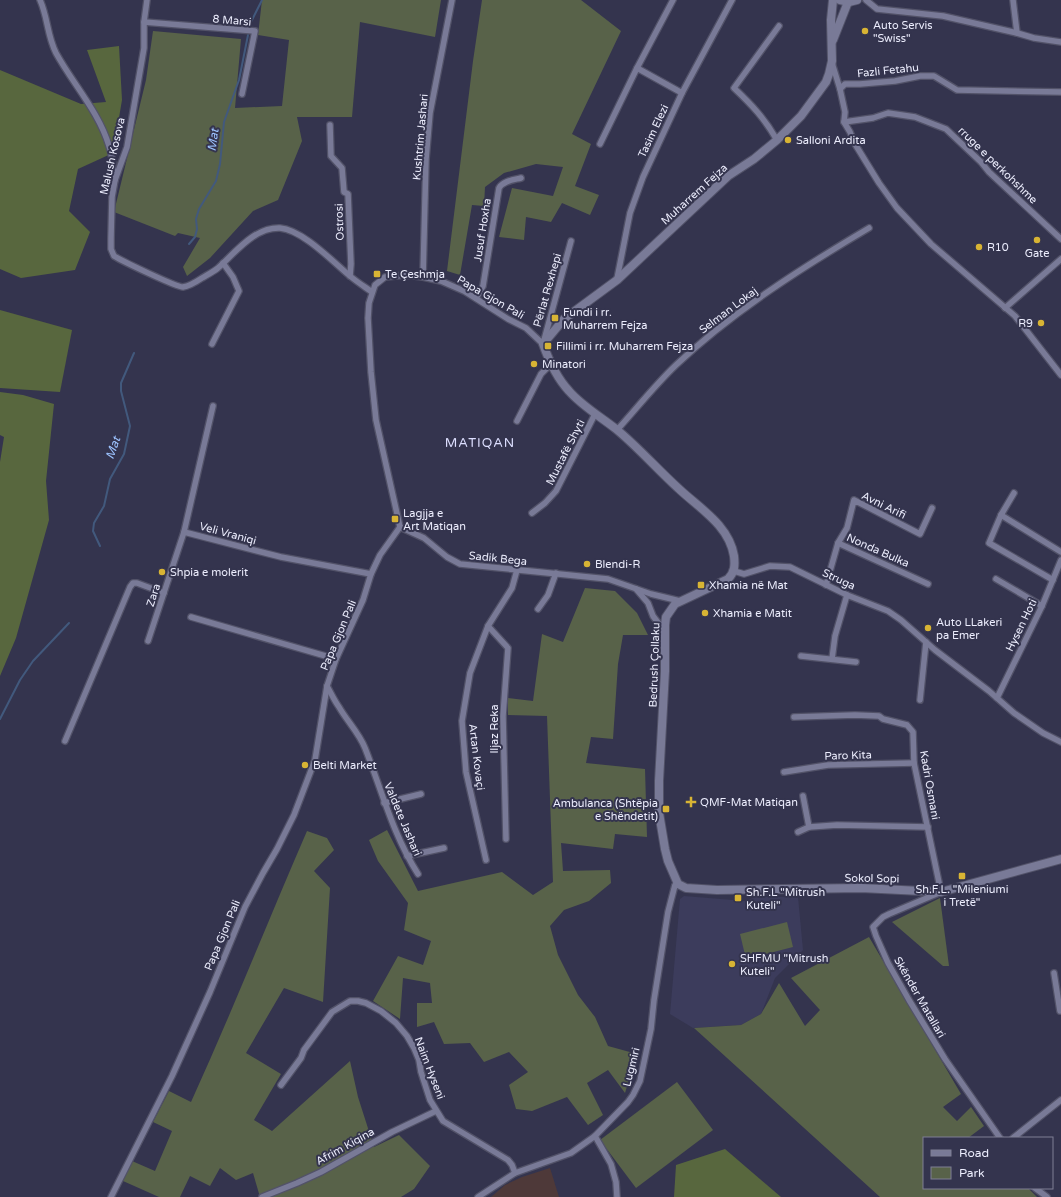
<svg xmlns="http://www.w3.org/2000/svg" width="1061" height="1197" font-family="'Varela Round',sans-serif">
<style>
.commercial{fill:#4e3939}
.built{fill:#3c3c5c}
.green{fill:#586249}
.forest{fill:#58673e}
.lines{fill:none;stroke-linecap:round;stroke-linejoin:round}
.stream{stroke:#42597d;stroke-width:2}
.street-casing{stroke:#525268;stroke-width:8}
.secondary-casing{stroke:#525268;stroke-width:10}
.street{stroke:#797a97;stroke-width:5.5}
.secondary{stroke:#797a97;stroke-width:8}
.poi-dot{fill:#d8b434;stroke:#34344e;stroke-width:1.5}
.labels{text-anchor:middle;stroke-width:4;stroke-linejoin:round;paint-order:stroke}
.street-label{font-size:11px;fill:#ecedfd;stroke:#34344e}
.poi-label{font-size:11px;fill:#ecedfd;stroke:#34344e;text-anchor:start}
.water-label{font-size:12px;font-style:italic;fill:#9cc2fe;stroke:#34344e}
.quarter-label{font-size:13px;letter-spacing:1px;fill:#dddfff;stroke:#34344e}
</style>
<rect width="100%" height="100%" fill="#34344e"/>
<path class="commercial" d="M550,1168L559,1197H491L505,1185L522,1177Z"/>
<path class="built" d="M684,896L745,901L756,897H798L803,950L775,978L761,1014L741,1025L693,1028L670,1014L680,899Z"/>
<g class="green">
<path d="M262,0H441L435,37L360,22L352,117H297L302,141L278,200L253,211L210,258L187,276L183,267L200,238L178,233L175,236L114,212L146,80L153,31L241,39L235,108L282,106L289,40L258,35Z"/>
<path d="M482,0H581L621,31L572,134L591,144L575,186L599,195L590,215L562,203L551,222L526,217L524,240L499,237L512,188L553,196L563,167L536,164L504,173L485,187L484,206L472,205L460,275L447,271L473,61Z"/>
<path d="M585,588L615,591L637,613L648,635H623L618,664L613,739L591,737L586,763L645,769L647,837L615,834L613,849L561,843L563,871L610,870L611,883L589,901L564,910L550,926L558,955L578,995L595,1017L608,1046L637,1054L625,1093L608,1070L587,1083L603,1115L588,1125L567,1097L532,1111L516,1109L509,1085L528,1072L509,1052L484,1062L470,1043L444,1044L434,1022L417,1027V1003H432L430,983L403,978L400,1019L373,1001L398,956L423,965L431,941L404,930L408,903L378,861L369,840L387,830L418,891L502,872L533,895L553,882L547,716L508,715V698L533,701L542,634L563,642Z"/>
<path d="M307,831L327,838L334,850L314,871L330,888L323,1002L284,988L246,1053L281,1074L254,1120L272,1131L350,1061L358,1097L374,1147L399,1135L430,1166L414,1189L401,1197H260L253,1173L236,1180L220,1168L210,1186L190,1176L180,1197H159L123,1181L132,1161L155,1171L172,1131L153,1122L169,1091L191,1102C232,1012 268,921 307,831Z"/>
<path d="M940,898L949,966H943L892,922Z"/>
<path d="M787,922L793,947L746,959L740,934Z"/>
<path d="M869,937L961,1094L943,1107L957,1121L971,1107L984,1126L968,1138H924V1188H1028L1037,1197H880L694,1028L741,1025L761,1014L779,983L805,1026L820,1010L791,978Z"/>
<path d="M677,1082L713,1130L636,1188L600,1140Z"/>
</g>
<g class="forest">
<path d="M119,46L122,100L113,153L78,169L69,211L90,232L75,270L21,278L0,269V70L81,104L106,102L87,50Z"/>
<path d="M0,310L72,330L60,392L0,388Z"/>
<path d="M0,392L23,395L54,404L46,481L49,520L16,638L0,676V462L4,437L0,435Z"/>
<path d="M725,1149L781,1197H674L676,1165Z"/>
</g>
<g class="lines">
<g class="stream">
<path d="M249,26L262,0"/>
<path d="M189,244L195,237L197,229L196,219L199,209L216,181L220,164L224,122L239,80L248,35"/>
<path d="M100,546L93,531L94,523L104,506L110,479L124,454L130,426L121,391V383L134,353"/>
<path d="M0,719L20,680L33,661L69,623"/>
</g>
<defs>
<g id="street">
<path d="M40,0C48,18 47,35 56,53C73,84 99,112 109,146C113,157 113,169 115,180"/>
<path d="M147,0L144,22V48L127,147L115,180L112,197L111,238V249L114,256C122,261 176,287 183,287C190,286 196,282 202,278C207,275 213,272 218,268C235,253 254,227 280,228C303,230 333,262 350,276C357,282 365,287 372,292"/>
<path d="M866,0L877,9L943,16L1017,33L1034,38L1061,42"/>
<path d="M1013,0L1017,33"/>
<path d="M144,22L255,31L242,94"/>
<path d="M832,63L840,89L845,84H860L895,81L920,76H934L957,90L1061,92"/>
<path d="M637,68L682,93"/>
<path d="M840,89L845,112L844,122L850,132L855,144L879,183L897,208L931,244L1015,316L1061,375"/>
<path d="M844,122L873,118L888,113L915,117L946,129L981,162L989,172L1061,239"/>
<path d="M330,125L331,156L342,168L344,192L348,194L351,264L350,276"/>
<path d="M777,140C764,118 753,106 734,88L779,26"/>
<path d="M600,144L637,68L673,0"/>
<path d="M423,277L426,159L430,113L452,0"/>
<path d="M617,279L630,213L643,177L682,93L732,0"/>
<path d="M476,298L483,286L499,188C503,181 513,180 521,178"/>
<path d="M1005,308L1061,259"/>
<path d="M212,344L239,291L233,277L223,263"/>
<path d="M517,421L541,374L550,365"/>
<path d="M617,430C637,408 655,385 676,365C732,312 803,267 869,228"/>
<path d="M1014,493L1001,515L989,543L1053,580"/>
<path d="M532,513L545,503L556,491L595,414"/>
<path d="M1001,515L1061,552"/>
<path d="M400,527L424,538L447,557L460,564L608,579L651,594L680,601"/>
<path d="M184,532L281,557L371,574"/>
<path d="M838,543L928,584"/>
<path d="M734,571L744,574L770,566L790,567L847,595L888,611L901,620L935,650L989,691L1014,713L1043,733L1061,742"/>
<path d="M996,579L1042,606"/>
<path d="M826,585L838,543L847,528L854,500L920,534L932,508"/>
<path d="M636,589L648,603L653,616L665,632"/>
<path d="M538,609L548,595L556,573"/>
<path d="M191,617L336,659"/>
<path d="M488,626L508,648L503,716L506,839"/>
<path d="M148,641L184,532L213,406"/>
<path d="M801,656L856,662"/>
<path d="M832,659L835,636L847,595"/>
<path d="M327,686C331,693 334,700 339,707C347,721 359,733 365,748C382,791 393,835 418,874"/>
<path d="M997,698L1042,606L1061,560"/>
<path d="M920,700L926,642"/>
<path d="M794,717L855,715L879,716L883,719L907,725L913,732L914,763L941,892L889,914L883,917L873,927L876,936L888,963L909,1000L945,1059L1000,1138"/>
<path d="M65,741L130,587L133,583H137L164,593"/>
<path d="M784,772L828,765L914,763"/>
<path d="M803,796L809,827"/>
<path d="M384,803L421,794"/>
<path d="M798,832L809,827L837,825L928,827"/>
<path d="M407,856L444,848"/>
<path d="M486,860L466,772L462,721L470,673L488,626L512,588L517,570"/>
<path d="M1054,973L1060,1011"/>
<path d="M281,1085L301,1058L304,1050L332,1012L350,1001H358L366,1003L381,1011L396,1023L407,1036L414,1048L419,1060L421,1072L430,1100L443,1121L508,1160L512,1165L515,1173"/>
<path d="M595,1136L611,1164L616,1182L617,1197"/>
<path d="M1013,1138L1061,1100"/>
<path d="M1035,1188L1047,1197"/>
<path d="M111,1197L172,1076L210,992L245,907L263,873L277,849L294,815L315,760L327,686L336,659L363,600L371,574L380,555L400,527L376,420L371,372L368,318L369,303L375,285L385,277L406,275L423,277L441,281L464,291L508,319L526,328L543,344L571,241"/>
<path d="M262,1197L297,1183L321,1172L392,1132L436,1111"/>
<path d="M478,1197L515,1173L571,1153L595,1136L628,1102L633,1095L640,1081L651,1029L654,1000L668,912L675,885L678,884"/>
</g>
<g id="secondary">
<path d="M833,0L831,20L832,61L829,74L826,82L801,116L777,140L754,159L728,176L617,280L564,319L543,344C549,361 556,377 569,391C582,406 601,417 616,429C638,447 657,469 678,488C699,508 729,525 734,556C735,565 735,572 728,579L675,604L666,617L665,625V671L659,781V813L665,849L668,861L678,884L686,888L717,890L861,888L941,892L1061,859"/>
<path d="M840,0L849,2L857,0"/>
<path d="M833,40L848,2"/>
</g>
</defs>
<use href="#street" class="street-casing"/>
<use href="#secondary" class="secondary-casing"/>
<use href="#street" class="street"/>
<use href="#secondary" class="secondary"/>
</g>
<g class="poi-dot">
<circle cx="865" cy="31" r="4"/>
<circle cx="788" cy="140" r="4"/>
<circle cx="1037" cy="240" r="4"/>
<circle cx="979" cy="247" r="4"/>
<rect x="373" y="270" width="8" height="8" rx="2"/>
<rect x="551" y="314" width="8" height="8" rx="2"/>
<circle cx="1041" cy="323" r="4"/>
<rect x="544" y="342" width="8" height="8" rx="2"/>
<circle cx="534" cy="364" r="4"/>
<rect x="391" y="515" width="8" height="8" rx="2"/>
<circle cx="587" cy="564" r="4"/>
<circle cx="162" cy="572" r="4"/>
<rect x="697" y="581" width="8" height="8" rx="2"/>
<circle cx="705" cy="613" r="4"/>
<circle cx="928" cy="628" r="4"/>
<circle cx="305" cy="765" r="4"/>
<path d="M689 796h4v4h4v4h-4v4h-4v-4h-4v-4h4z"/>
<rect x="662" y="805" width="8" height="8" rx="2"/>
<rect x="958" y="872" width="8" height="8" rx="2"/>
<rect x="734" y="894" width="8" height="8" rx="2"/>
<circle cx="732" cy="964" r="4"/>
</g>
<g class="labels">
<g class="street-label">
<text transform="translate(232 20) rotate(5)" y="4">8 Marsi</text>
<text transform="translate(888 70) rotate(-6)" y="4">Fazli Fetahu</text>
<text transform="translate(653 131) rotate(-65)" y="4">Tasim Elezi</text>
<text transform="translate(420 137) rotate(-85)" y="4">Kushtrim Jashari</text>
<text transform="translate(112 156) rotate(-77)" y="4">Malush Kosova</text>
<text transform="translate(998 165) rotate(44)" y="4">rruge e perkohshme</text>
<text transform="translate(694 194) rotate(-42)" y="4">Muharrem Fejza</text>
<text transform="translate(339 222) rotate(-92)" y="4">Ostrosi</text>
<text transform="translate(482 230) rotate(-81)" y="4">Jusuf Hoxha</text>
<text transform="translate(547 290) rotate(-74)" y="4">Përlat Rexhepi</text>
<text transform="translate(491 297) rotate(30)" y="4">Papa Gjon Pali</text>
<text transform="translate(728 310) rotate(-37)" y="4">Selman Lokaj</text>
<text transform="translate(565 452) rotate(-63)" y="4">Mustafë Shyti</text>
<text transform="translate(884 505) rotate(26)" y="4">Avni Arifi</text>
<text transform="translate(228 533) rotate(15)" y="4">Veli Vraniqi</text>
<text transform="translate(878 550) rotate(24)" y="4">Nonda Bulka</text>
<text transform="translate(498 558) rotate(6)" y="4">Sadik Bega</text>
<text transform="translate(839 579) rotate(25)" y="4">Struga</text>
<text transform="translate(153 595) rotate(-72)" y="4">Zara</text>
<text transform="translate(1021 625) rotate(-64)" y="4">Hysen Hoti</text>
<text transform="translate(338 635) rotate(-67)" y="4">Papa Gjon Pali</text>
<text transform="translate(654 665) rotate(-88)" y="4">Bedrush Çollaku</text>
<text transform="translate(494 729) rotate(-90)" y="4">Iljaz Reka</text>
<text transform="translate(848 755) rotate(-2)" y="4">Paro Kita</text>
<text transform="translate(477 757) rotate(83)" y="4">Artan Kovaçi</text>
<text transform="translate(930 785) rotate(80)" y="4">Kadri Osmani</text>
<text transform="translate(403 819) rotate(67)" y="4">Valdete Jashari</text>
<text transform="translate(872 878) rotate(1)" y="4">Sokol Sopi</text>
<text transform="translate(222 935) rotate(-67)" y="4">Papa Gjon Pali</text>
<text transform="translate(920 997) rotate(60)" y="4">Skënder Matallari</text>
<text transform="translate(631 1067) rotate(-76)" y="4">Lugmiri</text>
<text transform="translate(430 1068) rotate(69)" y="4">Naim Hyseni</text>
<text transform="translate(345 1146) rotate(-29)" y="4">Afrim Kiqina</text>
</g>
<g class="poi-label">
<text x="873" y="29">Auto Servis<tspan x="873" dy="13">"Swiss"</tspan></text>
<text x="796" y="144">Salloni Ardita</text>
<text x="987" y="251">R10</text>
<text x="1037" y="257" text-anchor="middle">Gate</text>
<text x="385" y="278">Te Çeshmja</text>
<text x="563" y="316">Fundi i rr.<tspan x="563" dy="13">Muharrem Fejza</tspan></text>
<text x="1033" y="327" text-anchor="end">R9</text>
<text x="556" y="350">Fillimi i rr. Muharrem Fejza</text>
<text x="542" y="368">Minatori</text>
<text x="403" y="517">Lagjja e<tspan x="403" dy="13">Art Matiqan</tspan></text>
<text x="595" y="568">Blendi-R</text>
<text x="170" y="576">Shpia e molerit</text>
<text x="709" y="589">Xhamia në Mat</text>
<text x="713" y="617">Xhamia e Matit</text>
<text x="936" y="626">Auto LLakeri<tspan x="936" dy="13">pa Emer</tspan></text>
<text x="313" y="769">Belti Market</text>
<text x="700" y="806">QMF-Mat Matiqan</text>
<text x="658" y="807" text-anchor="end">Ambulanca (Shtëpia<tspan x="658" dy="13">e Shëndetit)</tspan></text>
<text x="962" y="893" text-anchor="middle">Sh.F.L. "Mileniumi<tspan x="962" dy="13">i Tretë"</tspan></text>
<text x="746" y="896">Sh.F.L "Mitrush<tspan x="746" dy="13">Kuteli"</tspan></text>
<text x="740" y="962">SHFMU "Mitrush<tspan x="740" dy="13">Kuteli"</tspan></text>
</g>
<g class="water-label">
<text transform="translate(213 140) rotate(-82)" y="4">Mat</text>
<text transform="translate(113 448) rotate(-71)" y="4">Mat</text>
</g>
<g class="quarter-label">
<text x="480" y="447">MATIQAN</text>
</g>
</g>
<rect x="923" y="1137" width="130" height="52" fill="#34344e" stroke="#7e7e94"/>
<rect x="931" y="1150" width="20" height="6" fill="#797a97" stroke="#7e7e94"/>
<text x="959" y="1157" font-size="12" fill="#ecedfd">Road</text>
<rect x="931" y="1167" width="20" height="12" fill="#586249" stroke="#7e7e94"/>
<text x="959" y="1177" font-size="12" fill="#ecedfd">Park</text>
</svg>
